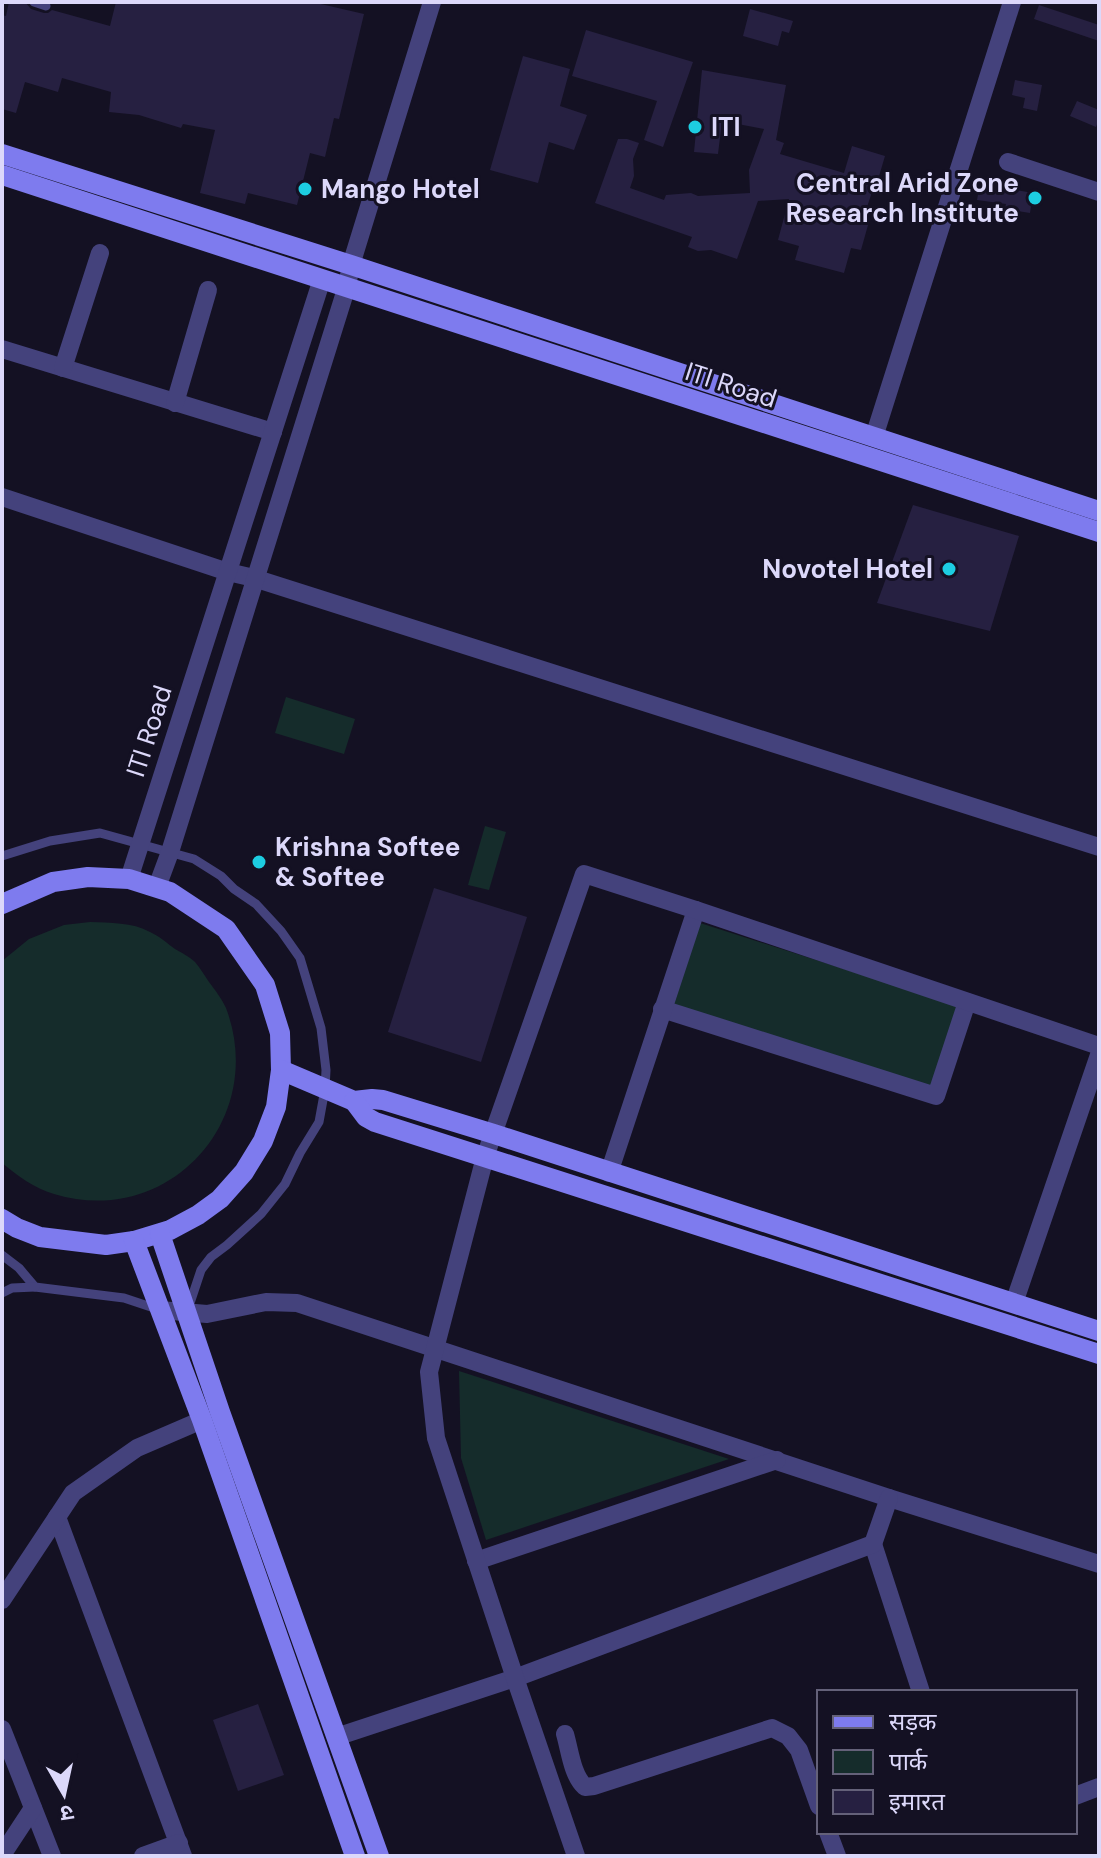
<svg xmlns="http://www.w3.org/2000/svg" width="1101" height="1858" font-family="'DM Sans','Noto Sans Devanagari',sans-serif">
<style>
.green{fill:#152c2b}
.building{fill:#262041}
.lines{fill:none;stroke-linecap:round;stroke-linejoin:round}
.lane{stroke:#44427c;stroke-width:9}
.street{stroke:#44427c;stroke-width:18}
.secondary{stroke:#7e7bee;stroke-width:20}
.poi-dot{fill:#1dcde1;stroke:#141123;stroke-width:3}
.labels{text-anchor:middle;stroke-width:6;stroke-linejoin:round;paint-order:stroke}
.poi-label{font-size:26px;font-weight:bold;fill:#dcd8fa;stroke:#141123;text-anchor:start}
.street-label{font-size:26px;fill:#dcd8fa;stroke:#141123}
</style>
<rect width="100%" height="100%" fill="#141123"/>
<g class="green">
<path d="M286,697L355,719L344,754L275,733Z"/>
<path d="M485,826L506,832L489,890L468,885Z"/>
<path d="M90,922C110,923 132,922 150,932C159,936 167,943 175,949C182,953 190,957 195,962C200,968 205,976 209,982C215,990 222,999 226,1008C268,1119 169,1229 54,1194C34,1188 18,1176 2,1163V961L29,939L64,925Z"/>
<path d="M697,922L960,1006L934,1087L671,1004Z"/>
<path d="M459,1371L729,1459L486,1540L461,1458Z"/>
</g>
<g class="building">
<path d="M9,2H25L31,9L44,13H48L52,10L110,26L116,2H312L364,14L339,119L334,118L325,157L310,153L297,205L248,193L245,204L200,193L215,130L183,124L181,128L139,115L109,112L111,92L62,78L58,92L25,82L16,113L2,109V15L6,16Z"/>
<path d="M1039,5L1099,25V41L1034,19Z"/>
<path d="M750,9L793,21L789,33L782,31L778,46L743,36Z"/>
<path d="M586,30L693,62L663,147L644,140L657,101L572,76Z"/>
<path d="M523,56L570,69L560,106L587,115L574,150L549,142L538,183L490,170Z"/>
<path d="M702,70L786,85L776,140L784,143L780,154L844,173L852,146L885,156L877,183H875L864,216L870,218L861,250L851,248L844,273L795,260L799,246L778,240L789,199L758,201L737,259L711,250L698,251L688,247L692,237L595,203L618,139H627L639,143L633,159L634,176L630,188L664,200L666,195L691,193L698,196L750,193L749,170L764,129L722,121L718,154L694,152Z"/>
<path d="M1015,80L1042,85L1037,111L1023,108L1025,98L1012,95Z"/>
<path d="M1077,101L1099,110V119L1096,127L1070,116Z"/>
<path d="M980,184L1033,193L1030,213L1005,209L1006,204L977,200Z"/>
<path d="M913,505L1019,536L990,631L877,603Z"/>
<path d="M434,888L527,917L481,1062L388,1032Z"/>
<path d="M258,1704L284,1775L238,1791L213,1720Z"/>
</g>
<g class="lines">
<g class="lane">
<path d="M34,2L46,6"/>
<path d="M2,856L50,841L100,833L194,859L221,876L234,889L256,904L281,931L300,958L321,1028L326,1070L325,1089L319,1122L300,1153L285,1184L261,1214L227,1245L211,1257L201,1270L189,1306"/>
<path d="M2,1255L19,1268L35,1287L124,1298L160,1310"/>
<path d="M2,1293L12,1288L35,1287"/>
</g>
<g class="street">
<path d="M1008,162L1099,192"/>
<path d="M2,349L273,432"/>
<path d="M63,368L100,253"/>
<path d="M175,403L208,290"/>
<path d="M874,437L1012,2"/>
<path d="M2,497L228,572L254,578L1099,847"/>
<path d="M129,879L322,279"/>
<path d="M157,887L170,852L347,286L351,265L432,2"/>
<path d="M662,1009L936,1096L967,1002"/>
<path d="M609,1173L696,910"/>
<path d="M1014,1303L1099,1055"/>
<path d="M160,1310L207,1314L266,1302L297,1303L889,1498L1099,1564"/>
<path d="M57,1517L183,1856"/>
<path d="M873,1544L921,1692"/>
<path d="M476,1561L777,1460"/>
<path d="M2,1600L73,1493L137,1448L202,1420"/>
<path d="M2,1729L52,1856"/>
<path d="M565,1734C570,1751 572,1775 585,1787L594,1786L772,1728L788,1736L799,1750L819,1806"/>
<path d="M336,1737L515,1678L873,1544L889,1498"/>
<path d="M1075,1796L1099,1787"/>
<path d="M828,1832L837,1856"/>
<path d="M2,1855L33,1808"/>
<path d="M143,1856L179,1843"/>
<path d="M576,1856L515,1678L436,1438L429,1372L485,1157L584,874L696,910L1099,1046"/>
</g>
<g class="secondary">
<path d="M2,154L351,265L1099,511"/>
<path d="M2,175L1099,532"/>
<path d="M2,904L53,882L88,877L129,879L170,892L226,929L265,985L280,1033L281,1070L276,1107L263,1141L244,1172L220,1199L198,1215L170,1230L134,1241L106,1245L40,1237L17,1228L2,1219"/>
<path d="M281,1070L354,1101L372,1099L383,1100L494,1134L1099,1331"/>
<path d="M354,1101L366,1117L375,1122L1099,1354"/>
<path d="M160,1234L220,1412L379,1856"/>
<path d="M134,1241L202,1420L355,1856"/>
</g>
</g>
<g class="poi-dot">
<circle cx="695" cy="127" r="8"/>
<circle cx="305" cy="189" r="8"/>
<circle cx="1035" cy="198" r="8"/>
<circle cx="949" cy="569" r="8"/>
<circle cx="259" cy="862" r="8"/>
</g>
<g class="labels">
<g class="poi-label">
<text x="711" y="136">ITI</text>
<text x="1019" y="192" text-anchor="end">Central Arid Zone<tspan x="1019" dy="30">Research Institute</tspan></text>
<text x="321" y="198">Mango Hotel</text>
<text x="933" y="578" text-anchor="end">Novotel Hotel</text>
<text x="275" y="856">Krishna Softee<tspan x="275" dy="30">&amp; Softee</tspan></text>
</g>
<g class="street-label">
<text transform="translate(731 385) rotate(18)" y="9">ITI Road</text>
<text transform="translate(149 731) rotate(-72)" y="9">ITI Road</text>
</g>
</g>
<rect width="1101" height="1858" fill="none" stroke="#dcd8fa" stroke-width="8"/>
<rect x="817" y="1690" width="260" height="144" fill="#141123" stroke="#646179" stroke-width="2"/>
<rect x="833" y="1716" width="40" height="12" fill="#7e7bee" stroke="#646179" stroke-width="2"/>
<text x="889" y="1730" font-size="24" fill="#dcd8fa">सड़क</text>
<rect x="833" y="1750" width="40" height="24" fill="#152c2b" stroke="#646179" stroke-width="2"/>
<text x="889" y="1770" font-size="24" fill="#dcd8fa">पार्क</text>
<rect x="833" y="1790" width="40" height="24" fill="#262041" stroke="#646179" stroke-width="2"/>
<text x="889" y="1810" font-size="24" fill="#dcd8fa">इमारत</text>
<g transform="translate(64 1794) rotate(171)" stroke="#141123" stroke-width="6" paint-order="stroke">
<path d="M0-6L14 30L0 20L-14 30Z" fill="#dcd8fa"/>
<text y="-12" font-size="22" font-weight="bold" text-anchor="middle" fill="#dcd8fa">उ</text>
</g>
</svg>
